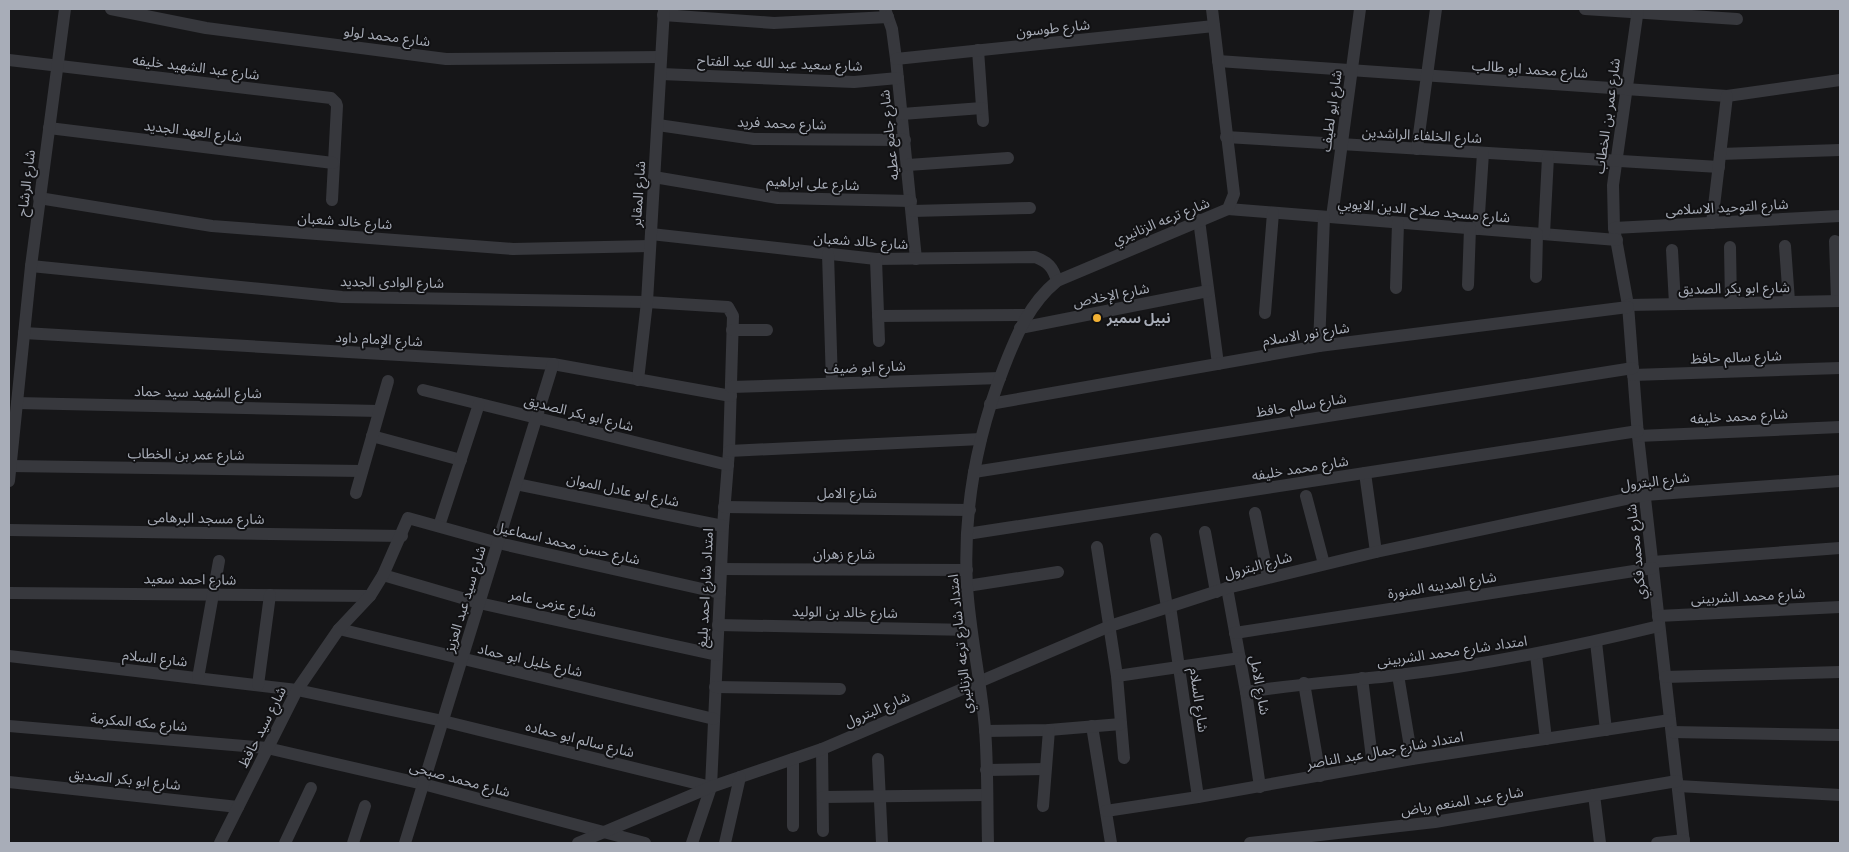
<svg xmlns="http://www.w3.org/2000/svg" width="1849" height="852" font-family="Poppins,'Noto Sans Arabic',sans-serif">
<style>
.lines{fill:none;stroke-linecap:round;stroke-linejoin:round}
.minor{stroke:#37383d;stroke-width:12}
.poi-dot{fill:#f2b134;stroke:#111113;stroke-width:2}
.labels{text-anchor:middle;stroke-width:4;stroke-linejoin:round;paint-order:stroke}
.street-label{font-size:14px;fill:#a8adb8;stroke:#111113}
.poi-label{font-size:14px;font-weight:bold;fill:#a8adb8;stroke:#111113;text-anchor:start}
</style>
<rect width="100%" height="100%" fill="#161618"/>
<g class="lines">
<g class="minor">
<path d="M111,9L206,28L446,59L661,57"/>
<path d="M885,9L892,29L896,59L916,259"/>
<path d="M1585,9L1737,19"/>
<path d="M1638,9L1613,185L1614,228L1628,305L1638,436L1684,843"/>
<path d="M663,15L774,23L888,17"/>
<path d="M978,50L983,121"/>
<path d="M896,59L1214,26"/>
<path d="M9,60L331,98L336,103L337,106L332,200"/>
<path d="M1218,61L1727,96L1840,80"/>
<path d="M661,74L854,82L898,78"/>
<path d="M902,114L982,108"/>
<path d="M658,125L754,139L905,140"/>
<path d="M49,128L333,163"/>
<path d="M1226,137L1719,167"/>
<path d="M1417,149L1436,9"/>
<path d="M1720,154L1840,150"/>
<path d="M908,165L1008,158"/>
<path d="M654,177L778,198L911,201"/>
<path d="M39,198L212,226L513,249L650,246"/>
<path d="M1228,209L1617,240"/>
<path d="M912,211L1030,208"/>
<path d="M1332,217L1360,9"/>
<path d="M1199,220L1218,364"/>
<path d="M1712,223L1727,96"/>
<path d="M1614,228L1840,216"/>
<path d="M1478,229L1483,153"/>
<path d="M651,234L876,259L1035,257C1048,262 1053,267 1057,281"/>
<path d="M1544,234L1548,157"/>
<path d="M1835,241L1837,301"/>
<path d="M1785,246L1789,301"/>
<path d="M1730,247L1731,303"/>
<path d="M1672,250L1675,304"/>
<path d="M828,254L832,383"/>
<path d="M876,259L879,341"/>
<path d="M31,266L342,297L647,302L728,307L733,316L729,451L723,526L711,787L692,843"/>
<path d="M1536,277L1537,234"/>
<path d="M1468,285L1470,228"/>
<path d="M1396,288L1398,223"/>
<path d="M1628,305L1840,301"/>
<path d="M1265,313L1273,213"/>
<path d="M878,316L1026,315"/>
<path d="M1020,328L1208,291"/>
<path d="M732,330H767"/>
<path d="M24,333L553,364L731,396"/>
<path d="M1319,346L1324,217"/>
<path d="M1633,375L1840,368"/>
<path d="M638,380L647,302L664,9"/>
<path d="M731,387L1000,378"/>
<path d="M423,390L728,465"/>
<path d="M17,403L379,411"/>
<path d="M990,404L1319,346L1628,307"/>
<path d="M372,436L461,460"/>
<path d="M1638,436L1840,427"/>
<path d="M729,451L981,439"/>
<path d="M10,466L362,471"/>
<path d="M974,472L1633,368"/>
<path d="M1365,473L1376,552"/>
<path d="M9,481L31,266L65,9"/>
<path d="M516,484L723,526"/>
<path d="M356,493L388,381"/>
<path d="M1306,496L1324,564"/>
<path d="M724,507L970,510"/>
<path d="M1255,513L1268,577"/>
<path d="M439,526L479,404"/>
<path d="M9,530L402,536"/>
<path d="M1205,532L1216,592"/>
<path d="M967,534L1638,431"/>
<path d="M1156,539L1167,607"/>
<path d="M1097,547L1117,676L1124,758"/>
<path d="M1652,562L1840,548"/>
<path d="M721,569L967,570"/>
<path d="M383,575L479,603L717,655"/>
<path d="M967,586L1058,572"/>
<path d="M1227,588L1246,692L1260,787"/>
<path d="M9,593L370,596"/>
<path d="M1170,606L1198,797"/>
<path d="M1658,616L1840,607"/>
<path d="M718,625L971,630"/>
<path d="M339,629L714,719"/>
<path d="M1235,633L1653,568"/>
<path d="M1596,642L1606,730"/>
<path d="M1536,655L1546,739"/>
<path d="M9,656L297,690L443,721L711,787"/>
<path d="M1398,675L1412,759"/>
<path d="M1117,676L1240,658"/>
<path d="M1665,677L1840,672"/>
<path d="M198,678L219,561"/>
<path d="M1362,678L1373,766"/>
<path d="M1304,683L1320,776"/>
<path d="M258,685L270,595"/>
<path d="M715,687L840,689"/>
<path d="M1246,692C1297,684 1347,681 1398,675C1486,665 1573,647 1659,626"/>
<path d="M9,726L267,748L423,784L645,843"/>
<path d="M1092,726L1111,843"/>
<path d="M985,731L1049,730L1121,724"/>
<path d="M1672,732L1840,735"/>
<path d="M822,749L823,831"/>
<path d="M878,759L882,843"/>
<path d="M986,770L1045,769"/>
<path d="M9,782L238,807"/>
<path d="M1678,786L1840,795"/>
<path d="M1594,795L1600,843"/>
<path d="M823,797L987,795"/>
<path d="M1043,806L1049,730"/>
<path d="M1106,811L1198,797L1412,759L1670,720"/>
<path d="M793,826V759"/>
<path d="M220,843L297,690L339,629L370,596L383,575L408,518L498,543L720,593"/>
<path d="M285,843L311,788"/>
<path d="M353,843L365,806"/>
<path d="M405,843L553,364"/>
<path d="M578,843L711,787L822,749L1110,626L1227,588L1376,552L1645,495L1840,481"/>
<path d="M725,843L740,777"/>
<path d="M988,843C987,806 988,767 985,729C981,681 970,634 967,586C963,512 977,436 1004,367C1017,334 1029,304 1057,281L1228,209L1234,194L1212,9"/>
<path d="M1250,843L1435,822L1677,781"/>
<path d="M1657,843L1684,840"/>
</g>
</g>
<circle class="poi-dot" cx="1097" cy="318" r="5"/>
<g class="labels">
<g class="street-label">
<text transform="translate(1053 28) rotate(-6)" y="5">شارع طوسون</text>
<text transform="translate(387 36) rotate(7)" y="5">شارع محمد لولو</text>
<text transform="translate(780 63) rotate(2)" y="5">شارع سعيد عبد الله عبد الفتاح</text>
<text transform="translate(196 67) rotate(7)" y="5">شارع عبد الشهيد خليفه</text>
<text transform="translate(1530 69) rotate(4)" y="5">شارع محمد ابو طالب</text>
<text transform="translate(1331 111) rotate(-82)" y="5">شارع ابو لطيف</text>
<text transform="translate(1607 116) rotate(-82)" y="5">شارع عمر بن الخطاب</text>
<text transform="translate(782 123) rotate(2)" y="5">شارع محمد فريد</text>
<text transform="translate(193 131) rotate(7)" y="5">شارع العهد الجديد</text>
<text transform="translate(889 135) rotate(-96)" y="5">شارع جامع عطيه</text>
<text transform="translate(1422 135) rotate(3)" y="5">شارع الخلفاء الراشدين</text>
<text transform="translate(26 183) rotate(-83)" y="5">شارع الرشاح</text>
<text transform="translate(813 183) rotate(3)" y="5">شارع على ابراهيم</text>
<text transform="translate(638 194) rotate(-86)" y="5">شارع المقابر</text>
<text transform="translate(1727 207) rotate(-3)" y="5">شارع التوحيد الاسلامى</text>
<text transform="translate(1424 210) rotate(5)" y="5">شارع مسجد صلاح الدين الايوبي</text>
<text transform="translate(345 221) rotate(4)" y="5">شارع خالد شعبان</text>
<text transform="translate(1161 221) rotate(-22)" y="5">شارع ترعه الزنانيري</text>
<text transform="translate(861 241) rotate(4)" y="5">شارع خالد شعبان</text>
<text transform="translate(392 282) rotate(1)" y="5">شارع الوادى الجديد</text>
<text transform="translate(1734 288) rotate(-1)" y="5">شارع ابو بكر الصديق</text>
<text transform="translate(1111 295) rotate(-11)" y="5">شارع الإخلاص</text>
<text transform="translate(1306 334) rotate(-9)" y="5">شارع نور الاسلام</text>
<text transform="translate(379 339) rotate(3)" y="5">شارع الإمام داود</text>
<text transform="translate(1736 357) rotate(-2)" y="5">شارع سالم حافظ</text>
<text transform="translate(865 367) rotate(-2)" y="5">شارع ابو ضيف</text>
<text transform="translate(198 392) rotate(1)" y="5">شارع الشهيد سيد حماد</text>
<text transform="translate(1301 405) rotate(-9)" y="5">شارع سالم حافظ</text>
<text transform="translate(579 413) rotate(14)" y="5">شارع ابو بكر الصديق</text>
<text transform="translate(1739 416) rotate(-3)" y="5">شارع محمد خليفه</text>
<text transform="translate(186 454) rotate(1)" y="5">شارع عمر بن الخطاب</text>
<text transform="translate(1300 468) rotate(-9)" y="5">شارع محمد خليفه</text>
<text transform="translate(1655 481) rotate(-7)" y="5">شارع البترول</text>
<text transform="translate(623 490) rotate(12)" y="5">شارع ابو عادل الموان</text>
<text x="847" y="498">شارع الامل</text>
<text transform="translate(206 518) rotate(1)" y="5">شارع مسجد البرهامى</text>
<text transform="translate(567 543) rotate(13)" y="5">شارع حسن محمد اسماعيل</text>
<text transform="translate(1636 552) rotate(-96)" y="5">شارع محمد فكري</text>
<text x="844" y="559">شارع زهران</text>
<text transform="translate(1258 565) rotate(-15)" y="5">شارع البترول</text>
<text transform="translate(190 579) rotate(1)" y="5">شارع احمد سعيد</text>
<text transform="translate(1442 585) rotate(-9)" y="5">شارع المدينه المنورة</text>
<text transform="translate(705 588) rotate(-87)" y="5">امتداد شارع احمد بليغ</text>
<text transform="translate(1748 596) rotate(-3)" y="5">شارع محمد الشربينى</text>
<text transform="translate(465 599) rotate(-73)" y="5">شارع سيد عبد العزيز</text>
<text transform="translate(553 603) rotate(12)" y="5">شارع عزمى عامر</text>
<text transform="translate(845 612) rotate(1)" y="5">شارع خالد بن الوليد</text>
<text transform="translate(960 644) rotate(-96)" y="5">امتداد شارع ترعه الزنانيري</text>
<text transform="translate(1452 651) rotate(-8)" y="5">امتداد شارع محمد الشربينى</text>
<text transform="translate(155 658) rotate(6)" y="5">شارع السلام</text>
<text transform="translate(530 660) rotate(13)" y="5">شارع خليل ابو حماد</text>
<text transform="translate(1260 685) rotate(80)" y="5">شارع الامل</text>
<text transform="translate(1199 700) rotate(82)" y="5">شارع السلام</text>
<text transform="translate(877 709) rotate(-23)" y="5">شارع البترول</text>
<text transform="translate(139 722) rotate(5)" y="5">شارع مكه المكرمة</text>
<text transform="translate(262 727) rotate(-63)" y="5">شارع سيد حافظ</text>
<text transform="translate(580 739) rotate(14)" y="5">شارع سالم ابو حماده</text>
<text transform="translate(1385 750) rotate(-10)" y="5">امتداد شارع جمال عبد الناصر</text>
<text transform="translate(125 779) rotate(6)" y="5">شارع ابو بكر الصديق</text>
<text transform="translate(460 779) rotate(15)" y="5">شارع محمد صبحى</text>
<text transform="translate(1462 801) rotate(-9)" y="5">شارع عبد المنعم رياض</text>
</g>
<g class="poi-label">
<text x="1107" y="323">نبيل سمير</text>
</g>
</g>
<rect width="1849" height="852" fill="none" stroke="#a8adb8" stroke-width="20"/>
</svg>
